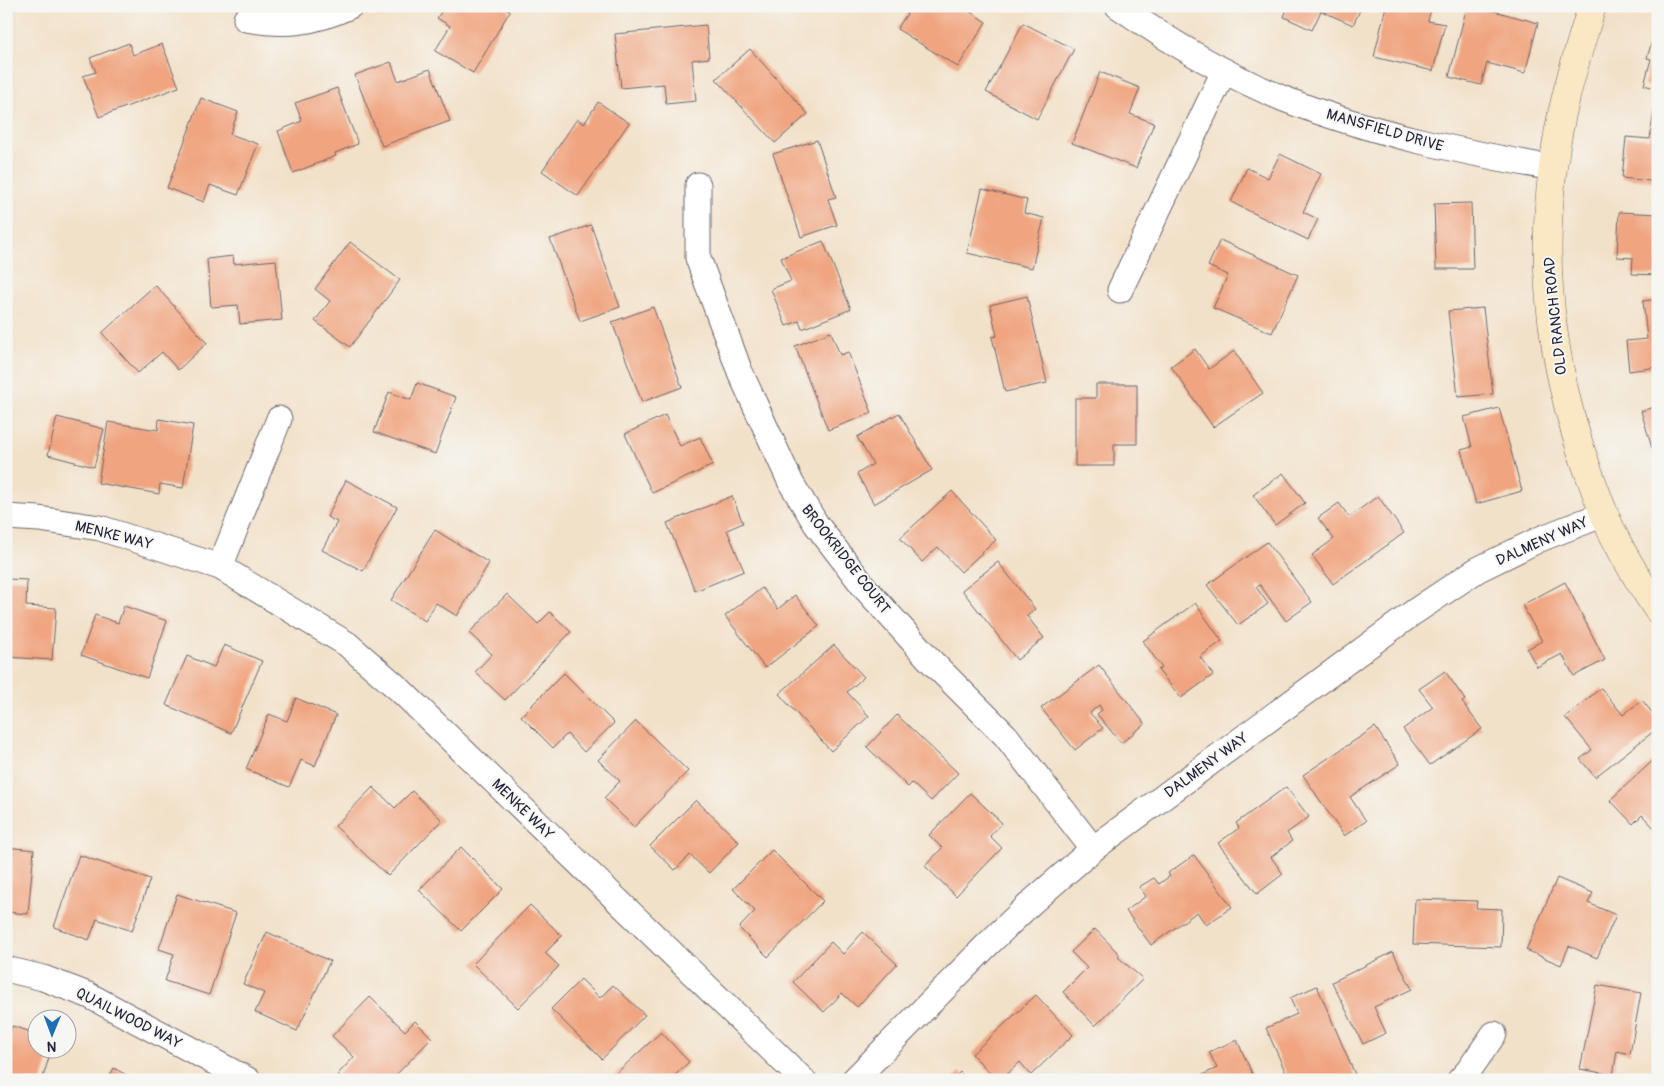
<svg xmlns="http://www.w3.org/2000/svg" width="1664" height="1086" font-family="Pangolin,sans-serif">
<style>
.building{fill:#f0a580}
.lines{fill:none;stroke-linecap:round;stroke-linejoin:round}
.street-casing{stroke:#6b656d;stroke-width:27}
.secondary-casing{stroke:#6b656d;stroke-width:29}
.street{stroke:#fff;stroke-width:25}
.secondary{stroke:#fae7c3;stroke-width:28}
.labels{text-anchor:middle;stroke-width:4;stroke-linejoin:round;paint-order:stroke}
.street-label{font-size:15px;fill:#22223b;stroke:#f6f6f2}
</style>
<rect width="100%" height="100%" fill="#f6f6f2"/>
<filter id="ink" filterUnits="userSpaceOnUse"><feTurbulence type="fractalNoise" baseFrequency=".02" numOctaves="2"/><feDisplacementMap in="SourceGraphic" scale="10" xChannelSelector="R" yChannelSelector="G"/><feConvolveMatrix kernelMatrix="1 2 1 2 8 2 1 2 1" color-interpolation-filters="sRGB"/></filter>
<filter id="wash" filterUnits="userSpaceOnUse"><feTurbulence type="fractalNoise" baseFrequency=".0096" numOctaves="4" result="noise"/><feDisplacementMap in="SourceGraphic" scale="20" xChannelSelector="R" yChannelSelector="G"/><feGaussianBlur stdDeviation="1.12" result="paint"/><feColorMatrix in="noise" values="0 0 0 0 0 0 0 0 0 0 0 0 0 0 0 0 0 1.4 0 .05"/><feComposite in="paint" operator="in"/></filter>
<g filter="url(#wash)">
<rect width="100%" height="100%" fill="#f2e1c9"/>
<g id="blocks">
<g class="building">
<path d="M445,6H502L510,11L473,73L435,51L450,26L437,18Z"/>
<path d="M912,6H962L986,22L958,67L897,29Z"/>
<path d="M1288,6H1362L1353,25L1321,11L1312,30L1284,17Z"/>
<path d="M1386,6H1432L1428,21L1445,24L1433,71L1374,57Z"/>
<path d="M1467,6H1476L1538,23L1525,73L1487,63L1481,85L1449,77Z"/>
<path d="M1658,21V89L1644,85L1651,59L1647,58Z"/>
<path d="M1023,23L1074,49L1037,119L986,92Z"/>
<path d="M706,25L709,58L692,60L696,101L666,104L664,84L621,88L615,34Z"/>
<path d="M129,43L133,55L162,44L179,87L99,117L83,76L96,72L90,58Z"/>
<path d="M750,49L808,114L775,143L716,79Z"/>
<path d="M391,62L398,81L430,69L450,121L382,146L355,75Z"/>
<path d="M1100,72L1140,88L1130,114L1154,123L1136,168L1072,143Z"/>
<path d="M337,88L358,144L335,153L336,156L293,173L278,131L302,121L295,103Z"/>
<path d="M201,98L238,112L230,134L258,144L238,195L210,185L204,202L167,188Z"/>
<path d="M598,102L629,123L578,196L542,171L577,119L584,124Z"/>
<path d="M1654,109L1658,110V182L1622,178L1626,137L1650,139Z"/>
<path d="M817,140L836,197L828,199L837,225L801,237L773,154Z"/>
<path d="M1280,154L1321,174L1303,212L1318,219L1308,240L1231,202L1247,168L1268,178Z"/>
<path d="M982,189L1027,200L1024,213L1044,218L1032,268L967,253Z"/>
<path d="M1471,203L1473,269H1436L1434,204Z"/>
<path d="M1619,212L1658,214V275L1632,274L1633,258L1617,257Z"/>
<path d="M591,225L620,307L580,321L550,239Z"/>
<path d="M1220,240L1298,275L1272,333L1213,308L1228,275L1208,266Z"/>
<path d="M823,241L851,309L802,329L799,321L786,326L771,289L791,281L781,258Z"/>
<path d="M350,242L400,280L350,347L315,321L330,301L315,289Z"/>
<path d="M233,256L234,264L276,260L282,320L240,324L238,305L211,307L207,259Z"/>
<path d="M155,285L207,343L178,370L162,352L138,373L102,333Z"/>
<path d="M1027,296L1047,383L1005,392L992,337L997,336L990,305Z"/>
<path d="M1658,299V367L1629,371L1626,341L1647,339L1643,301Z"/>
<path d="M653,307L682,387L642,402L612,322Z"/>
<path d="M1483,308L1493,394L1458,397L1448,311Z"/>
<path d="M831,332L840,355L848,352L872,413L828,430L795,346Z"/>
<path d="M1195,349L1209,369L1234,351L1263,393L1213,427L1171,366Z"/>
<path d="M417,383L456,397L435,454L374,432L389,392L411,400Z"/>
<path d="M1096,384H1137V444H1114V466H1075V398H1096Z"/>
<path d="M1658,406V447L1652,448L1641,411Z"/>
<path d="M1499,408L1522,491L1476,504L1461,450L1472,447L1464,417Z"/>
<path d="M899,413L932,470L874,504L857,474L873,464L857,437Z"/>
<path d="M665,415L680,446L700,437L713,465L652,493L625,434Z"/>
<path d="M57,417L104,429L94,467L48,455Z"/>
<path d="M159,419L193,425L183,488L160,484L159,494L98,483L108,422L158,430Z"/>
<path d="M1283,473L1305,503L1275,525L1253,495Z"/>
<path d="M346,480L397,507L363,571L322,550L337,522L327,517Z"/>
<path d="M952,491L996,540L961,572L938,547L922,562L900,538Z"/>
<path d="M732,496L743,523L727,530L744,571L695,591L667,523Z"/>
<path d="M1378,496L1404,533L1333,584L1312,555L1334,539L1318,518L1339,503L1349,517Z"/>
<path d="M435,530L489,563L457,616L436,603L425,621L391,600Z"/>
<path d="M1267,542L1312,602L1286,621L1260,585L1256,587L1268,604L1238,625L1207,585Z"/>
<path d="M998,562L1035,609L1027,616L1044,638L1017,660L962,590Z"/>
<path d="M6,579L27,580L26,606L56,608L52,660L6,657Z"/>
<path d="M1565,582L1605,660L1574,676L1562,654L1537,667L1527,649L1542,641L1522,605Z"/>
<path d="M762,588L778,609L795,595L819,626L765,668L725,616Z"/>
<path d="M507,594L538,624L550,612L571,632L505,700L475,672L492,654L469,633Z"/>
<path d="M1195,603L1222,641L1200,657L1213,675L1181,698L1158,670L1162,668L1143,641Z"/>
<path d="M124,606L167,621L147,678L81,655L95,615L118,623Z"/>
<path d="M224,645L262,661L231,733L166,705L187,656L214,667Z"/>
<path d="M834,645L864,677L847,692L869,716L831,751L779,694Z"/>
<path d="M1099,665L1145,724L1121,743L1097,714L1102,710L1099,705L1090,713L1103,728L1075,750L1041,708Z"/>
<path d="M1445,671L1465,700L1462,702L1482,729L1430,765L1403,729L1433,707L1419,689Z"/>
<path d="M564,673L614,723L584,752L567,734L553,748L521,716Z"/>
<path d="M1601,688L1623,715L1642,700L1658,720V728L1595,777L1580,759L1592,750L1565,717Z"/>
<path d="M296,698L336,715L315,766L301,760L289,787L246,769L269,714L287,721Z"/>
<path d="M897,715L958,773L931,801L912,783L908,787L867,747Z"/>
<path d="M636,721L688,771L634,827L604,798L620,781L598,760Z"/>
<path d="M1375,727L1400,764L1350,797L1366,821L1344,836L1303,775Z"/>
<path d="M1658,756V832L1642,815L1633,824L1610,800Z"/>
<path d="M373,787L395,808L412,791L442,820L388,876L335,826Z"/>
<path d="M1286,787L1309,817L1287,833L1292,841L1271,857L1283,874L1257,894L1218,843L1239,828L1236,823Z"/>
<path d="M970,793L1002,823L990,836L1002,848L956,896L925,866L942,848L929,835Z"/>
<path d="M696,800L739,842L709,873L690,855L675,870L650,846Z"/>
<path d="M6,847L34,850L28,914L6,912Z"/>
<path d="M461,847L503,889L461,931L419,890Z"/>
<path d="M772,850L823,901L768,957L739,928L755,911L733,889Z"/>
<path d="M79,855L150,879L132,931L97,919L89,940L54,927Z"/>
<path d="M1194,855L1232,907L1206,925L1197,912L1151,945L1126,911L1146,896L1139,887L1154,878L1159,884L1170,876L1168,873Z"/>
<path d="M1557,878L1593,893L1588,903L1616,915L1597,958L1569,946L1561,965L1526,950Z"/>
<path d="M177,894L236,913L209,995L165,981L174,954L159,949Z"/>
<path d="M1415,899L1477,901L1476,908L1502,909L1501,947L1413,944Z"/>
<path d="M530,905L562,936L545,953L559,966L518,1008L473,964Z"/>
<path d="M1095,929L1120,955L1118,957L1143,979L1095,1026L1063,992L1087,968L1071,952Z"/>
<path d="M267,932L330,961L297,1031L255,1012L264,993L243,984Z"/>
<path d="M863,932L897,964L857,1007L842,993L824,1012L793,982L831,942L843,954Z"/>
<path d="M1393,952L1412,989L1374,1007L1386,1033L1363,1044L1332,982Z"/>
<path d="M581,979L600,998L613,985L645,1015L602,1059L551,1009Z"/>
<path d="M1597,985L1641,993L1630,1054L1617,1051L1613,1075L1580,1069Z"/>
<path d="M1317,986L1357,1079L1355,1080H1289L1266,1028L1297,1014L1290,998Z"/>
<path d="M1036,995L1073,1035L1031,1075L1020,1062L1001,1080H997L972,1054Z"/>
<path d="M370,997L405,1031L415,1021L432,1038L391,1080H343L338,1074L354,1057L332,1036Z"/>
<path d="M12,1026L38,1034V1048H52L42,1080H6V1043Z"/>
<path d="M661,1032L689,1062L673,1077L675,1080H609Z"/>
<path d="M1237,1040L1255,1080H1192L1217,1068L1209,1052Z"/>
<path d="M114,1068L135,1080H108Z"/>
<path d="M960,1072L968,1080H952Z"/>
</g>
</g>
</g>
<g filter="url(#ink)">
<use href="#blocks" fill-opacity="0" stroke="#6b656d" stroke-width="1"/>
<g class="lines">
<defs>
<g id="street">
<path d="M1118,6C1170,42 1226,75 1284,99C1371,133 1462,152 1553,168"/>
<path d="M246,19C285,26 314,23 350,6"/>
<path d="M698,185V258L740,372L791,483L816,524L865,588L929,659L1006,736L1093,849"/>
<path d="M1120,290L1224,71"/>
<path d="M6,517L39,519L100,528L220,567L347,644L400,690L803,1080"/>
<path d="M220,567L279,419"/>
<path d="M6,969L43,978L88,995L248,1080"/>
<path d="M854,1080L986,946L1033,901L1093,849L1414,612L1477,570L1540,539L1604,514"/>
<path d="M1460,1080L1469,1070L1494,1034"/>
</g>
<path id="secondary" d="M1592,6C1583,36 1573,67 1566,97C1560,120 1556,144 1553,168C1538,275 1555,386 1594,487C1600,503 1606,520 1614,536C1627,562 1642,586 1658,610"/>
</defs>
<use href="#street" class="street-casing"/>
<use href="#secondary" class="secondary-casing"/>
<use href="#street" class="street"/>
<use href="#secondary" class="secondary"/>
</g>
</g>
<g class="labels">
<g class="street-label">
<text transform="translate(1385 130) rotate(16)" y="5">MANSFIELD DRIVE</text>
<text transform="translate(1555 316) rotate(-96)" y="5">OLD RANCH ROAD</text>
<text transform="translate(114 535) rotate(14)" y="5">MENKE WAY</text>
<text transform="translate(1542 541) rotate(-24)" y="5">DALMENY WAY</text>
<text transform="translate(846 559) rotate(52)" y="5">BROOKRIDGE COURT</text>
<text transform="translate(1206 765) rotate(-36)" y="5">DALMENY WAY</text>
<text transform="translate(523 809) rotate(44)" y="5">MENKE WAY</text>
<text transform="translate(129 1018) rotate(27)" y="5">QUAILWOOD WAY</text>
</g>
</g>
<rect width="1664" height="1086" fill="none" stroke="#f6f6f2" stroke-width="25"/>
<g transform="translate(52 1034) rotate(181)"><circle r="24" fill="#f6f6f2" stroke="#a1a1a9"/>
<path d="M0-4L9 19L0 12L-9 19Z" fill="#1f6fb2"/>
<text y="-8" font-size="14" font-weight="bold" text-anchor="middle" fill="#22223b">N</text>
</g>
</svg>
